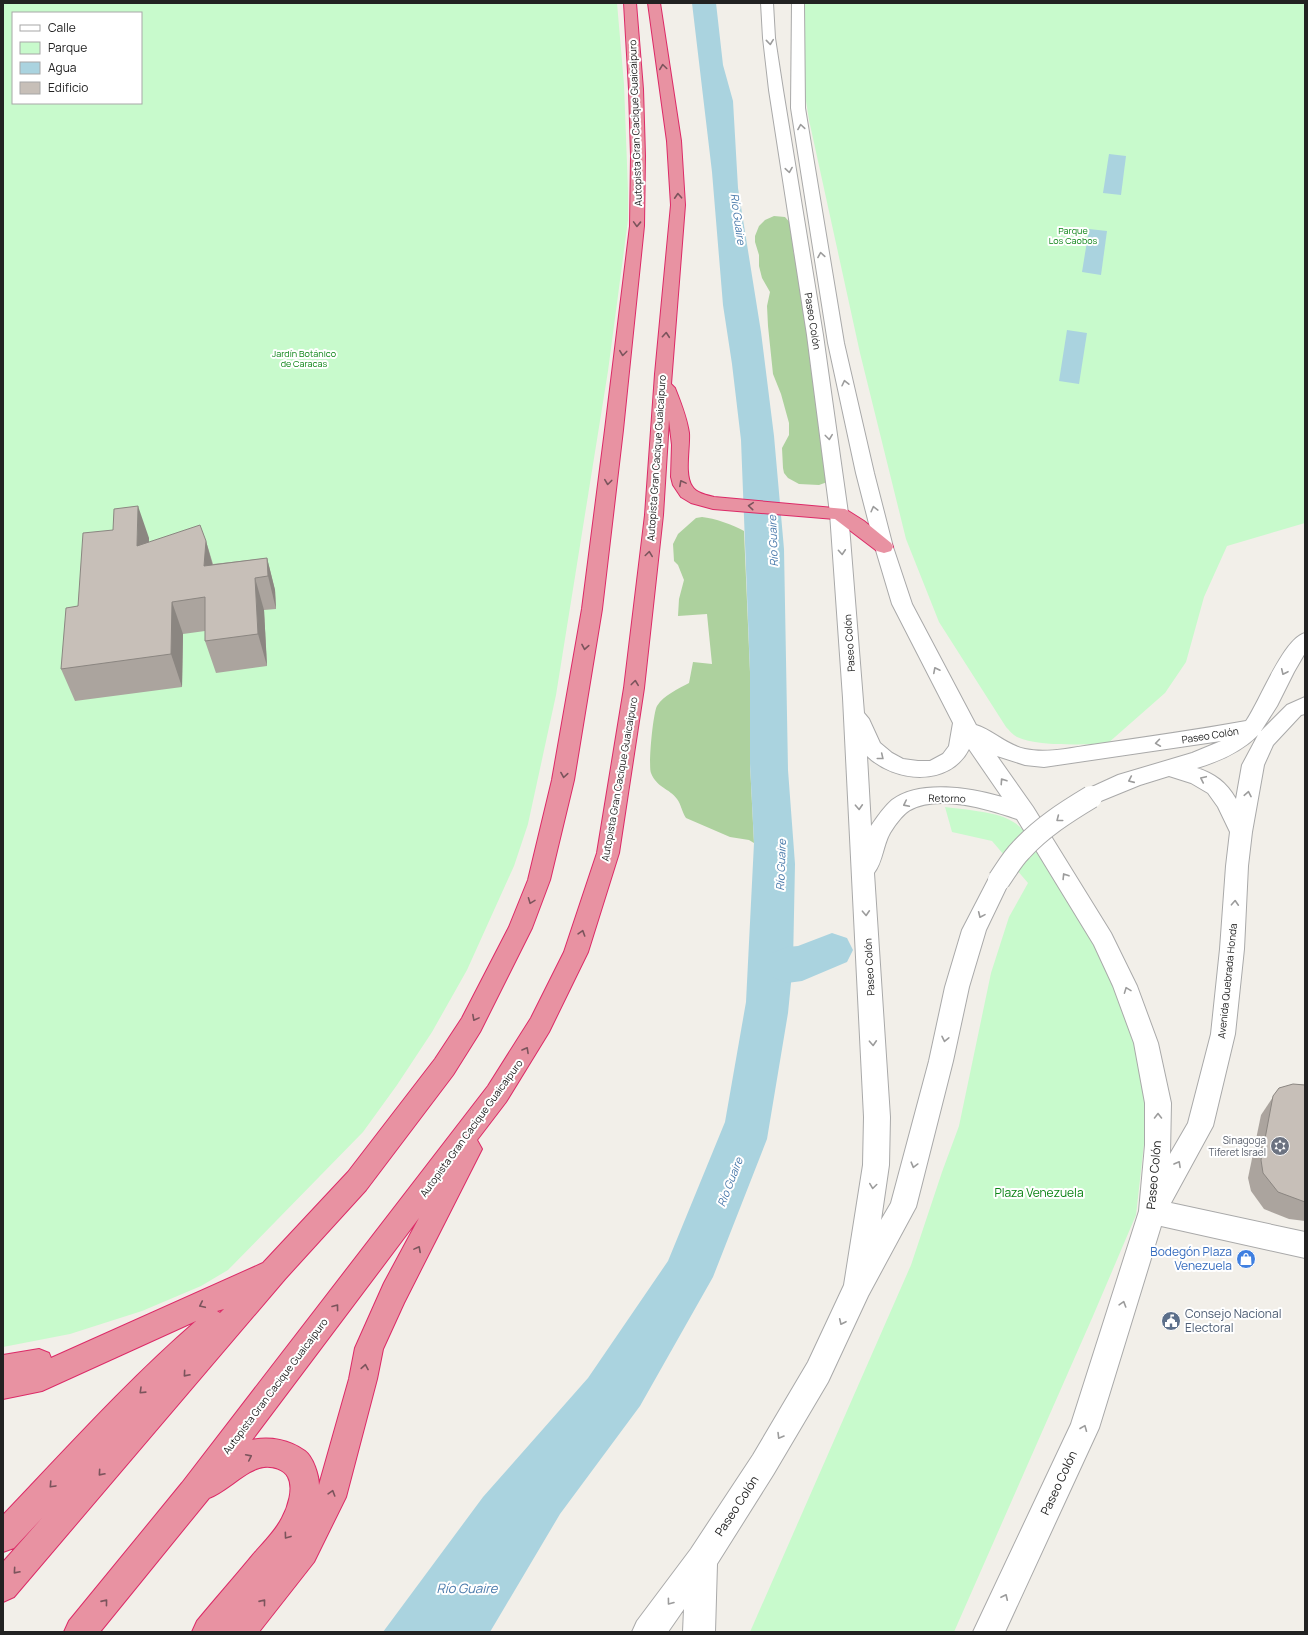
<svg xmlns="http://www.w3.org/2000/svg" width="1308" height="1635" font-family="Manrope,sans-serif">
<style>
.forest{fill:#add19e}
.park{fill:#c8facc;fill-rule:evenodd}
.water{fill:#aad3df}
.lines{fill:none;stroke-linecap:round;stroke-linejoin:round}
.river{fill:#aad3df;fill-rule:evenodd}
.street-casing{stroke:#a9a9a9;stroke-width:2}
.highway-casing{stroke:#dc2a67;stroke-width:2}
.street{fill:#fff;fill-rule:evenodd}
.highway{fill:#e892a2;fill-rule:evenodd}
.street-bridge-casing{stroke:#a9a9a9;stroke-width:24;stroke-linecap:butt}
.street-bridge{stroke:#fff;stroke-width:22}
.wall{fill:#aba49e}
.shaded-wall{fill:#8b8681}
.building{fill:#c7bfb8;stroke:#8b8681}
.oneway{stroke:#9c9c9c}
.oneway2{stroke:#7b545c}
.labels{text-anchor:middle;stroke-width:4;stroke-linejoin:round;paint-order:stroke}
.far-park-label{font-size:9px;fill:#0c8416;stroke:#fff}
.street-label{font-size:10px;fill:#222;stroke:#fff}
.worship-label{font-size:10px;fill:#5b616d;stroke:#fff;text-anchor:end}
.water-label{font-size:11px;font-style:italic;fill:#4a7aab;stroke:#fff}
.near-street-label{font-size:12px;fill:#222;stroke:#fff}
.near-park-label{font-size:12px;fill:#0c8416;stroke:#fff}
.near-shop-label{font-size:12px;fill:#366cbe;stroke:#fff;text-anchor:end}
.near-service-label{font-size:12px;fill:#4e5e75;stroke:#fff;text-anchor:start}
.near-water-label{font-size:13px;font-style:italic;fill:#4a7aab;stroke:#fff}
</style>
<rect width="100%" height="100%" fill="#f2efe9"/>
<g class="forest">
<path d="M774,216L785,217L793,226V251L825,346L830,481L819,485L799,484L788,478L784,473L783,468L782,448L789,435V423L781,394L773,374L768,326L767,306L770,292L762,278L759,266V255L755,242V236L759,226L765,220Z"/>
<path d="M702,517C714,518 734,525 744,531L750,672V764L754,843L749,840L730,837L686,818C682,812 681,804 677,799C669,788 657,788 651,773C648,766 653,713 657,706C664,695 678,689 689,683L693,662L712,664L707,614L678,616L679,599L684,580L678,565L674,561L673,544L678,534L696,518Z"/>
</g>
<g class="park">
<path d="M3,3H617L624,84L628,191V220L608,371L556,695L528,824L514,866L467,970L432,1032L397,1085L363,1132L228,1270L201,1286L142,1311L70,1334L3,1347ZM13,13H141V103H13Z"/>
<path d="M812,3H1305V523L1227,546L1204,597L1186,662L1165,693L1107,744C1084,744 1037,747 1017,737C1013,735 1009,730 1006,727L939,622L906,539L860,353L809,120L803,82V29L805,4Z"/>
<path d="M945,807C965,810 998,811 1015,823C1021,827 1026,833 1031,838L1108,965L1125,1005L1144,1080L1145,1135L1136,1215L1093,1316L954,1632H750L911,1265L942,1172L959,1126L991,973L1009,917L1028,883L992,841L952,832Z"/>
</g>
<g class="water">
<path d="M692,3H716L723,65L733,101L738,188L761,332L774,436L784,549L788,770L795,864L793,963L788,1013L767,1139L713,1277L640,1406L560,1514L490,1632H383L483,1497L588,1378L668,1261L725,1122L746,1002L754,843L750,764V672L741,440L732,364L723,305L712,172Z"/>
<path d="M1109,154L1126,156L1121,195L1103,193Z"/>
<path d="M1089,229L1107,231L1101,275L1082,272Z"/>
<path d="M1067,330L1087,333L1079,384L1059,381Z"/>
</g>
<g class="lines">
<path class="river" d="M832,933L847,938L853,950L847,962L802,981L787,983L772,977L766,965L772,953L787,947L798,946Z"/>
<defs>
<path id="street" d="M761,3H773L775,38L783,90L823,335L848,513L864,713L869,719L880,743L892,753L903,759L918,761H930L943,754L949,746L953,723L892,604L875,547L856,473L828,343L791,108L792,3H804L805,108L844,343L874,473L893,547L912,604L976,725C993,730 1006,745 1025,749C1048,754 1074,747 1098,744C1147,737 1196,730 1246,721C1260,701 1283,639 1305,633V653L1294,672L1277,706L1261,731L1287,705L1305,697V714L1301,715L1273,745L1264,765L1252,832L1248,866L1244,949L1235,1034L1213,1126L1171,1203L1305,1232V1258L1161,1226L1099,1428L1005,1632H973L1071,1424L1139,1211L1145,1145V1103L1134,1043L1113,986L1094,945L1017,819C988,809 939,794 910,810C902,815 895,825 890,833C883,845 883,861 874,873L890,1117L889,1165L881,1220L891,1203L929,1061L945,987L962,930L991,874L999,871L1007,874L1010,880L986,930L969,987L953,1061L916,1207L868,1296L828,1382L773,1475L717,1564L715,1632H683L684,1609L668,1632H632L637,1621L691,1549L753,1455L808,1362L844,1285L863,1165L864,1117L843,698L830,513L807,335L769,90L763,38ZM1258,735L1242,765L1236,799C1226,782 1215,774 1197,768C1220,761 1241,752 1258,735ZM1221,741L1192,753L1118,775L1083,791L1080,797L1083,803L1091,805L1140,785L1169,776L1191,783L1208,793L1218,807L1230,832L1226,866L1220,949L1211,1034L1188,1123L1170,1154L1171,1103L1158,1043L1137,986L1111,933L1033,807L997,756L1025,765L1044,767ZM969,749L1002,797C972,788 920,779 892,800C884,807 877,817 871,826L867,756C895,783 950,787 969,749Z"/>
<g id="highway">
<path d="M624,3H636L643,89L645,156L644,226L623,430L602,609L574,780L550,880L532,928L480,1032L453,1075L366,1190L285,1279L14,1597L3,1602V1562L42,1518L14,1548L3,1552V1515C66,1449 127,1381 196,1321L42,1391L3,1399V1355L39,1349L49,1353L51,1358L263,1263L348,1172L435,1059L462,1018L509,927L528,880L552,780L582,609L605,430L630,226L631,156L629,89ZM224,1309L220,1313L217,1311Z"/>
<path d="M648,3H660L681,141L685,205L671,384L675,388C681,403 687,418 689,433C690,448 684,474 692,486C696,493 706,495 714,497L845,509L864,521L891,543L893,547L891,551L884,553L877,551L835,519L713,509L691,503L681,497L673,485L671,477L672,445L669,420L663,515L644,688L619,853L588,952L549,1032L506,1102L477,1140L482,1149L404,1303L383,1349L377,1379L346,1497L314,1562L259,1632H192L197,1621C215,1599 234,1578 252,1556C262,1544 275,1532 282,1518C288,1507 294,1488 288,1477C284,1469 272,1466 264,1467C248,1468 226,1492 209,1498L100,1632H64L69,1621L182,1483L488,1086L531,1018L564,952L597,853L624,688L645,515L655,374L671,205L667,141ZM419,1218L384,1283L355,1348L349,1379L319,1485C319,1475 313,1457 305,1451C290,1440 270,1436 252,1440Z"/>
</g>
</defs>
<use href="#street" class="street-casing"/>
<use href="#highway" class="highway-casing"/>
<use href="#street" class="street"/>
<use href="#highway" class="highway"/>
<defs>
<path id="street-bridge" d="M999,880C1006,870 1012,859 1021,850C1041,828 1066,812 1091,797"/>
</defs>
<use href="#street-bridge" class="street-bridge-casing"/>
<use href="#street-bridge" class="street-bridge"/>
</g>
<g class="wall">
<path d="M113,530L149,538V542L206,541L213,564L267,558L275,590L276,609L264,610L267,666L216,673L205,641V631L183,634L182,687L75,701L61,669L78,606Z"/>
<path d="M1305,1085V1221L1289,1219L1264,1209L1251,1191L1248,1178L1261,1115L1279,1088Z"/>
</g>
<g class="shaded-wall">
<path d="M138,506L149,538L148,579L137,546Z"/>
<path d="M206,541L215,574L204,566Z"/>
<path d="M267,558L275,590L276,609L268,576Z"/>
<path d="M255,578L264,610L267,666L258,634Z"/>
<path d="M172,602L183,634L182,687L171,654Z"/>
</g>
<g class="building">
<path d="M138,506L137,546L200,525L206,541L204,566L267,558L268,576L255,578L258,634L205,641V597L172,602L171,654L61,669L66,608L78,606L83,533L113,530L114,509Z"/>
<path d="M1293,1084L1305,1085V1202L1278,1192L1263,1173L1261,1160L1273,1096L1279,1088Z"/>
</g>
<defs><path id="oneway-chevron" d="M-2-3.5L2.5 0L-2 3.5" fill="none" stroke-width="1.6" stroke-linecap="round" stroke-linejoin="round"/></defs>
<g class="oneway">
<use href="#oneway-chevron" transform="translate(770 42) rotate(84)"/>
<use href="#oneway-chevron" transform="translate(801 127) rotate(-99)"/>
<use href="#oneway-chevron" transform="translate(789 170) rotate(81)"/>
<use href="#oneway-chevron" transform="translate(821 255) rotate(-99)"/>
<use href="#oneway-chevron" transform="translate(845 383) rotate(-103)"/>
<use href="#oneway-chevron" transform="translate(829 437) rotate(83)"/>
<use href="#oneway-chevron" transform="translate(874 509) rotate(-104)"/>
<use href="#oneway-chevron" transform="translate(842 552) rotate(86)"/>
<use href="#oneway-chevron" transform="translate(936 670) rotate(-117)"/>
<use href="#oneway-chevron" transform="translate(1284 672) rotate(115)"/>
<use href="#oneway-chevron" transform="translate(1158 743) rotate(172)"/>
<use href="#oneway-chevron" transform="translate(881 757) rotate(39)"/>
<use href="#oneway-chevron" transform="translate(1203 779) rotate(-155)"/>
<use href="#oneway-chevron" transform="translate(1131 780) rotate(156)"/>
<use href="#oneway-chevron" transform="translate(1003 781) rotate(-124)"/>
<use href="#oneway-chevron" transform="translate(1248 794) rotate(-79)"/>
<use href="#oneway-chevron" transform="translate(906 804) rotate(154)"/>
<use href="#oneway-chevron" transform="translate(859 807) rotate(87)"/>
<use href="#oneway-chevron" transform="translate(1059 819) rotate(142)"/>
<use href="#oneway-chevron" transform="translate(1065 876) rotate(-122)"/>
<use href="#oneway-chevron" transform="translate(1235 903) rotate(-87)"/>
<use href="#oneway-chevron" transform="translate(866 913) rotate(87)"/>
<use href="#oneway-chevron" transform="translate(981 915) rotate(114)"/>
<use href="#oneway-chevron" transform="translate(1127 990) rotate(-111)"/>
<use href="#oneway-chevron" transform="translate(945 1039) rotate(102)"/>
<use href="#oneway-chevron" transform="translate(873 1043) rotate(87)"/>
<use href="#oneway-chevron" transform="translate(1158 1116) rotate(-90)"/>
<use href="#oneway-chevron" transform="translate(1178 1164) rotate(-61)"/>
<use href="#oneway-chevron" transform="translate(914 1165) rotate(105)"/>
<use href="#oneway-chevron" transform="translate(873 1186) rotate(98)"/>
<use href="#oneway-chevron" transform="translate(1123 1304) rotate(-73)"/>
<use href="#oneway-chevron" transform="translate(842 1322) rotate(115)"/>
<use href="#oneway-chevron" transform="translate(1084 1428) rotate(-68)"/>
<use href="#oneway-chevron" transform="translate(780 1436) rotate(121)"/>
<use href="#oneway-chevron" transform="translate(1005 1597) rotate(-65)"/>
<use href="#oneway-chevron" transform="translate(670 1602) rotate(127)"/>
</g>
<g class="oneway2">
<use href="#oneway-chevron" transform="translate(663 67) rotate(-98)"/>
<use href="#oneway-chevron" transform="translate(678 196) rotate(-93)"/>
<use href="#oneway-chevron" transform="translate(637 224) rotate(92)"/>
<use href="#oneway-chevron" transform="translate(666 335) rotate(-85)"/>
<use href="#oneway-chevron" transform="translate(623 353) rotate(97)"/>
<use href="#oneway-chevron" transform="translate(608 482) rotate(97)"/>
<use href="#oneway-chevron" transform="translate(682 483) rotate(-118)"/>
<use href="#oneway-chevron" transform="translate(751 506) rotate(-175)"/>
<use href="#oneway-chevron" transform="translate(649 554) rotate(-82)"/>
<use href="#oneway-chevron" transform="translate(585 647) rotate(100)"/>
<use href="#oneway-chevron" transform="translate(635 683) rotate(-83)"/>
<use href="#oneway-chevron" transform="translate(564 775) rotate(99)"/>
<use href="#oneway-chevron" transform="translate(531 901) rotate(111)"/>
<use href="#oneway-chevron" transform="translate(582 933) rotate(-72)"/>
<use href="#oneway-chevron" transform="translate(475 1018) rotate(118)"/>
<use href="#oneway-chevron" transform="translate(526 1050) rotate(-61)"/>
<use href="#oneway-chevron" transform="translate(418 1249) rotate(-62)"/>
<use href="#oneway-chevron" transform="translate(202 1305) rotate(155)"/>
<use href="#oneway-chevron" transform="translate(336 1307) rotate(-53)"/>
<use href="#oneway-chevron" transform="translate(365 1367) rotate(-80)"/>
<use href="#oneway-chevron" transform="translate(186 1374) rotate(131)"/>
<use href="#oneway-chevron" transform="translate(142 1391) rotate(136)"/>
<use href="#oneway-chevron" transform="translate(249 1457) rotate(-26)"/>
<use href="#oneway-chevron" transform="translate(101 1473) rotate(131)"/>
<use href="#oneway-chevron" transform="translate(52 1485) rotate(133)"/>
<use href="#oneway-chevron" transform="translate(332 1493) rotate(-73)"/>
<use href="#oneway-chevron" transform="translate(287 1536) rotate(126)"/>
<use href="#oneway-chevron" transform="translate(16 1571) rotate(131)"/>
<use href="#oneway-chevron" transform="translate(105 1602) rotate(-51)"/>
<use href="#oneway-chevron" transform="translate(263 1602) rotate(-51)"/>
</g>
<defs>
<symbol id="synagogue-disc" viewBox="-11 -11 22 22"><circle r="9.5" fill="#6b7280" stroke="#fff"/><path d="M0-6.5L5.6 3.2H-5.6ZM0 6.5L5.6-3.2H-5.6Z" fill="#fff"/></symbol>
<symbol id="shop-disc" viewBox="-11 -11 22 22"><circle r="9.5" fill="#3f7fe0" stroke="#fff"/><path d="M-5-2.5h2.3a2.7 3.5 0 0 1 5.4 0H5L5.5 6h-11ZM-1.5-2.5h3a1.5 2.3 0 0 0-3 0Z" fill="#fff"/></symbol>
<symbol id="civic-disc" viewBox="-11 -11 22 22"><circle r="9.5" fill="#5c6f8a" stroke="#fff"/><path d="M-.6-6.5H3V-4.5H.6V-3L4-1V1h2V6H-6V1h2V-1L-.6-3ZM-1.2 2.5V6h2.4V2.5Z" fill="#fff"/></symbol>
</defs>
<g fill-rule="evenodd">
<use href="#synagogue-disc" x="1269" y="1135" width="22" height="22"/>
<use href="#shop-disc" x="1235" y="1248" width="22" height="22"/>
<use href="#civic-disc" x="1160" y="1310" width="22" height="22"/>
</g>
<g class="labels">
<g class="far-park-label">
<text x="1073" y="234">Parque<tspan x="1073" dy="10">Los Caobos</tspan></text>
<text x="304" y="357">Jardín Botánico<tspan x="304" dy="10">de Caracas</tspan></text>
</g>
<g class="street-label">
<text transform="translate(635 123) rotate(-92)" y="4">Autopista Gran Cacique Guaicaipuro</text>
<text transform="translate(813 321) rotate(81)" y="4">Paseo Colón</text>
<text transform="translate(656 458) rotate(-86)" y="4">Autopista Gran Cacique Guaicaipuro</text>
<text transform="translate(849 643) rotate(-94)" y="4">Paseo Colón</text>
<text transform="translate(1210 735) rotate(-9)" y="4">Paseo Colón</text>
<text transform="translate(619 779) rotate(-80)" y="4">Autopista Gran Cacique Guaicaipuro</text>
<text transform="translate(947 798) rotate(1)" y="4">Retorno</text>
<text transform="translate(869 967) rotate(-93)" y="4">Paseo Colón</text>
<text transform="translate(1227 981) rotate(-84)" y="4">Avenida Quebrada Honda</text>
<text transform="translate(471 1128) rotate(-54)" y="4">Autopista Gran Cacique Guaicaipuro</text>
<text transform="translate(275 1386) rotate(-53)" y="4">Autopista Gran Cacique Guaicaipuro</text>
</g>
<g class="worship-label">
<text x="1266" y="1144">Sinagoga<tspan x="1266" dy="12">Tiferet Israel</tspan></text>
</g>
<g class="water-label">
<text transform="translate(738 219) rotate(82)" y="4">Río Guaire</text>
<text transform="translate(773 541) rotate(-92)" y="4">Río Guaire</text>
<text transform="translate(781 865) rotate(-88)" y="4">Río Guaire</text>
<text transform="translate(730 1182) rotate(-69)" y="4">Río Guaire</text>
</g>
<g class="near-street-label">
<text transform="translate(1154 1175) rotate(-85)" y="4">Paseo Colón</text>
<text transform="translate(1059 1483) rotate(-65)" y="4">Paseo Colón</text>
<text transform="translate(737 1506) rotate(-57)" y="4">Paseo Colón</text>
</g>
<g class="near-park-label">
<text x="1039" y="1197">Plaza Venezuela</text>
</g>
<g class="near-shop-label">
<text x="1232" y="1256">Bodegón Plaza<tspan x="1232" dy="14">Venezuela</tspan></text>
</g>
<g class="near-service-label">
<text x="1185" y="1318">Consejo Nacional<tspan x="1185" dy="14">Electoral</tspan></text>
</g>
<g class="near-water-label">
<text x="467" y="1593">Río Guaire</text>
</g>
</g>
<rect width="1308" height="1635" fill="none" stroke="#222222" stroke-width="8"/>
<rect x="12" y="12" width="130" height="92" fill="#ffffff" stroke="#a7a7a7"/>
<rect x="20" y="25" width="20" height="6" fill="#ffffff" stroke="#a7a7a7"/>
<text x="48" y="32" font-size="12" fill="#222222">Calle</text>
<rect x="20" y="42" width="20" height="12" fill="#c8facc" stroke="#a7a7a7"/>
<text x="48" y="52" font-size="12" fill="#222222">Parque</text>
<rect x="20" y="62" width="20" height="12" fill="#aad3df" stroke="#a7a7a7"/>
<text x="48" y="72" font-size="12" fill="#222222">Agua</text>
<rect x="20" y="82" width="20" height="12" fill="#c7bfb8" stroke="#a7a7a7"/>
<text x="48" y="92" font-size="12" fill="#222222">Edificio</text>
</svg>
